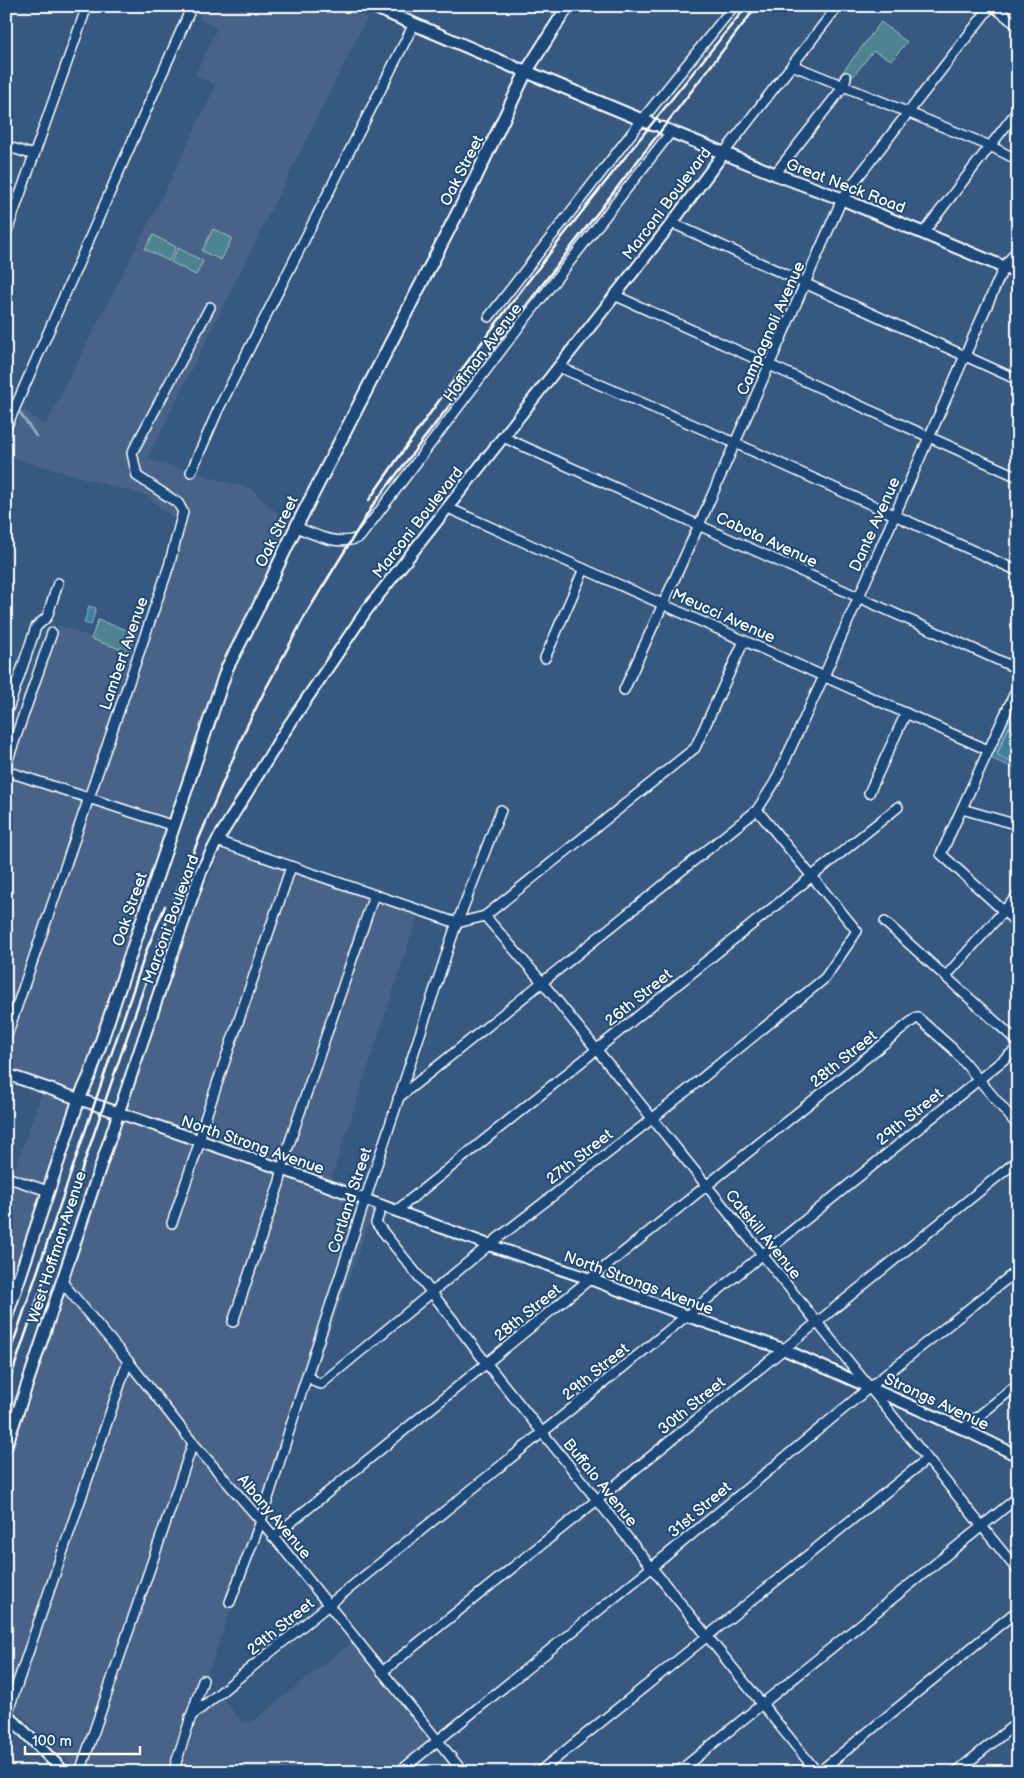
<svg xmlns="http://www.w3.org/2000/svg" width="1024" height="1778" font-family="'Balsamiq Sans',sans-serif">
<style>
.built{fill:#4a6488}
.green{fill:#4e828f;stroke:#a6c0c7}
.water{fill:#437b9f;stroke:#8eb0c5}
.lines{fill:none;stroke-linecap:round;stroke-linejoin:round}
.shore{stroke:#b4cad9;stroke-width:1}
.stream{stroke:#8eb0c5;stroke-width:2.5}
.minor-casing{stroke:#fff;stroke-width:12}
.tertiary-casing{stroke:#fff;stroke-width:14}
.secondary-casing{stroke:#fff;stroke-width:15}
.minor{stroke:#1f4a7a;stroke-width:9}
.tertiary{stroke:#1f4a7a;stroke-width:10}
.secondary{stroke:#1f4a7a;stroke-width:11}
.rail{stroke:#fff;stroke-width:2.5}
.labels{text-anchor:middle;stroke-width:4;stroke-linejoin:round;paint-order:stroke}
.street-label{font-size:16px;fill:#fff;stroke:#1f4a7a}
</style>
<rect width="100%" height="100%" fill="#365881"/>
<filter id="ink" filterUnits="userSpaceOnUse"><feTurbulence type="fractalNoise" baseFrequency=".02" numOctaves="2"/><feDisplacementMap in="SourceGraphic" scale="10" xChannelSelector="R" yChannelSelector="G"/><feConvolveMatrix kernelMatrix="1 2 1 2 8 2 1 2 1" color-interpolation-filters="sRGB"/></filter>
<g filter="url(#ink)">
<g class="built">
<path d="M204,6H340L367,18L147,459L251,489L288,523L225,673L82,1111L6,1324V1193L46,1082L6,1069V765L10,766L59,625L139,656L182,541L171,537L177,521L147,496L6,456V447L23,409L45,426L172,177L216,85L195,75L217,28L199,19Z"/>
<path d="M222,850L418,915L331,1179L378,1197L210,1667L166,1772H80L6,1701V1457L99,1181L193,913Z"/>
<path d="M353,1641L431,1740L391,1772H180L199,1717L223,1699L242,1722H252Z"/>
</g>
<g class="green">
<path d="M881,22L907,42L892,60L873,51L848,83L838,78Z"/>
<path d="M213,229L232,238L221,260L202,251Z"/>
<path d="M153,235L176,247L169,261L145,249Z"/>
<path d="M178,248L203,261L196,275L171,262Z"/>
<path d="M98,620L136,633L129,652L91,639Z"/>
</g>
<g class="water">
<path d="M89,606L96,608L91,625L84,623Z"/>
<path d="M1008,719L1018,723V770L990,758Z"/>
</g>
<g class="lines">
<path class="shore" d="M1018,728L1009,727L997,754L999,756L1018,765"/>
<path class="stream" d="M20,413L36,436"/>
<defs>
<g id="minor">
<path d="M993,6L1018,26"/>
<path d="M792,65L990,146L1018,160"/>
<path d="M6,146L34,155"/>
<path d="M723,154L838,6"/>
<path d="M775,174L844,86L846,77"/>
<path d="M672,223L1018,380"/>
<path d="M923,233L1018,110"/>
<path d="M6,234L87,6"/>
<path d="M614,295L1018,477"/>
<path d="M489,317L642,120L734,6"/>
<path d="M559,367L735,443L1018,571"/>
<path d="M6,428L192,6"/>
<path d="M503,437L1018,669"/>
<path d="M191,472L218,410L414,24"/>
<path d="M448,508L988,750"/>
<path d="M296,527C315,535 340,547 360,537L518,328L671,132"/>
<path d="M545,658L584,569"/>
<path d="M1018,686L941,854L1018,924"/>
<path d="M624,690L699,525L842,199L855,181L991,6"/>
<path d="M6,715L36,627L47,617L58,583"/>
<path d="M6,765L52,633"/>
<path d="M6,771L174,826"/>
<path d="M869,793L906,713"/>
<path d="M962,809L1018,825"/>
<path d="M217,841L457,923L485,916L695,748L744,641"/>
<path d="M485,916L542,982L1018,1571"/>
<path d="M885,922L1018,1042"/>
<path d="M946,976L1018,895"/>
<path d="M6,1038L169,566L183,512L178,503L137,476L132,453L210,307"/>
<path d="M398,1098L757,810L775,782L824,676L1004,267L1018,249"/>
<path d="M6,1177L48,1191"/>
<path d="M382,1205L376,1223L432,1293L487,1364L817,1772"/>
<path d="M396,1211L898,807"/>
<path d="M172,1223L200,1141L202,1128L291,867"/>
<path d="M6,1279L18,1283"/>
<path d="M62,1282L128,1361L193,1443L261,1521L463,1772"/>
<path d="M233,1322L280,1181L285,1156L374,895"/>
<path d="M307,1375L317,1383L321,1384L489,1245L652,1119L825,978L857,931L757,810"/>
<path d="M963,1429L1018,1384"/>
<path d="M273,1537L590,1279L917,1017L953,1049L1018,1126"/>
<path d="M230,1602L261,1521L297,1406L454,931L501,810"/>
<path d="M382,1672L597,1500L1018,1160"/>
<path d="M7,1714L128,1361"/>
<path d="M190,1717L1018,1048"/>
<path d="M80,1772L193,1443"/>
<path d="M173,1772L203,1680"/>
<path d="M399,1772L651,1568L870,1387L1018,1270"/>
<path d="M539,1772L927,1459"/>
<path d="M678,1772L1018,1497"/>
<path d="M819,1772L1018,1610"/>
<path d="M956,1772L1018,1722"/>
</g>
<g id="tertiary">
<path d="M6,1074L282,1169L489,1245L590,1279L687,1316L783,1349L963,1429L1018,1456"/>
<path d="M6,1447L164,978L201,872L217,841L285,731L366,611L672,223L723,154"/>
<path d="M6,1713L64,1772"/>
</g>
<g id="secondary">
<path d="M372,6L514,67"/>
<path d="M520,69L654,125"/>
<path d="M662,128L775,174L842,199L1018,273"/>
<path d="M6,1318L79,1099L90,1075L227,668L256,612L296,527L475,179L526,72L568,6"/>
</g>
</defs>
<use href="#minor" class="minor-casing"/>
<use href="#tertiary" class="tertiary-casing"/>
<use href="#secondary" class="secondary-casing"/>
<use href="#minor" class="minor"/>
<use href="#tertiary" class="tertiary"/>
<use href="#secondary" class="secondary"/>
<g class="rail">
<path d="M369,500C486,329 616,167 747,6"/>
<path d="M6,1364L147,949L165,906"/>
<path d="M6,1391L178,888L246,728L265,690L306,614L373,505L508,329L757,6"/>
</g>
</g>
</g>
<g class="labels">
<g class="street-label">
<text transform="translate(461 170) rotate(-63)" y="6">Oak Street</text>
<text transform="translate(846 185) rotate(21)" y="6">Great Neck Road</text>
<text transform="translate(666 203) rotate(-53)" y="6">Marconi Boulevard</text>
<text transform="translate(770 328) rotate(-66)" y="6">Campagnoli Avenue</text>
<text transform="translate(482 352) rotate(-53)" y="6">Hoffman Avenue</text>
<text transform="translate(417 522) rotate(-52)" y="6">Marconi Boulevard</text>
<text transform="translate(874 524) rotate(-66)" y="6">Dante Avenue</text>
<text transform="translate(276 531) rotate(-64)" y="6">Oak Street</text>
<text transform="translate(767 539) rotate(25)" y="6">Cabota Avenue</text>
<text transform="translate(724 615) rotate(24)" y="6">Meucci Avenue</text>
<text transform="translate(123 653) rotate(-71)" y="6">Lambert Avenue</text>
<text transform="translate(129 909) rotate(-71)" y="6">Oak Street</text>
<text transform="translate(170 919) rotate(-70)" y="6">Marconi Boulevard</text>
<text transform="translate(638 997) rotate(-39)" y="6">26th Street</text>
<text transform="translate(843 1058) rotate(-39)" y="6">28th Street</text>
<text transform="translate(909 1116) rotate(-39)" y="6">29th Street</text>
<text transform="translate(253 1144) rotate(19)" y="6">North Strong Avenue</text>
<text transform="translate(579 1156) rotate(-38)" y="6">27th Street</text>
<text transform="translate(349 1200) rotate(-72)" y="6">Cortland Street</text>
<text transform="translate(764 1234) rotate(51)" y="6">Catskill Avenue</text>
<text transform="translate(56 1247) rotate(-72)" y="6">West Hoffman Avenue</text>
<text transform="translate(639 1282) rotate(20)" y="6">North Strongs Avenue</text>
<text transform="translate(527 1312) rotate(-39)" y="6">28th Street</text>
<text transform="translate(595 1371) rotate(-39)" y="6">29th Street</text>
<text transform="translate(937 1401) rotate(25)" y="6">Strongs Avenue</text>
<text transform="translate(691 1405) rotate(-39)" y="6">30th Street</text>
<text transform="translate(601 1482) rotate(51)" y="6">Buffalo Avenue</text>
<text transform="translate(699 1509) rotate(-40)" y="6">31st Street</text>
<text transform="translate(275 1516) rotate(50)" y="6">Albany Avenue</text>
<text transform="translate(280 1626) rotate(-39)" y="6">29th Street</text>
</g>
</g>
<rect width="1024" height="1778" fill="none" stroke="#1f4a7a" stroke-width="25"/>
<rect x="12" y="12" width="999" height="1753" fill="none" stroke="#fff" stroke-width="2" filter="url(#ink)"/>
<path d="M25 1746v8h115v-8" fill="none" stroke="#ffffff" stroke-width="2.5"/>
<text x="32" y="1746" font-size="15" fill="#ffffff" stroke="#1f4a7a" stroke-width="4" paint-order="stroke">100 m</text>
</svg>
